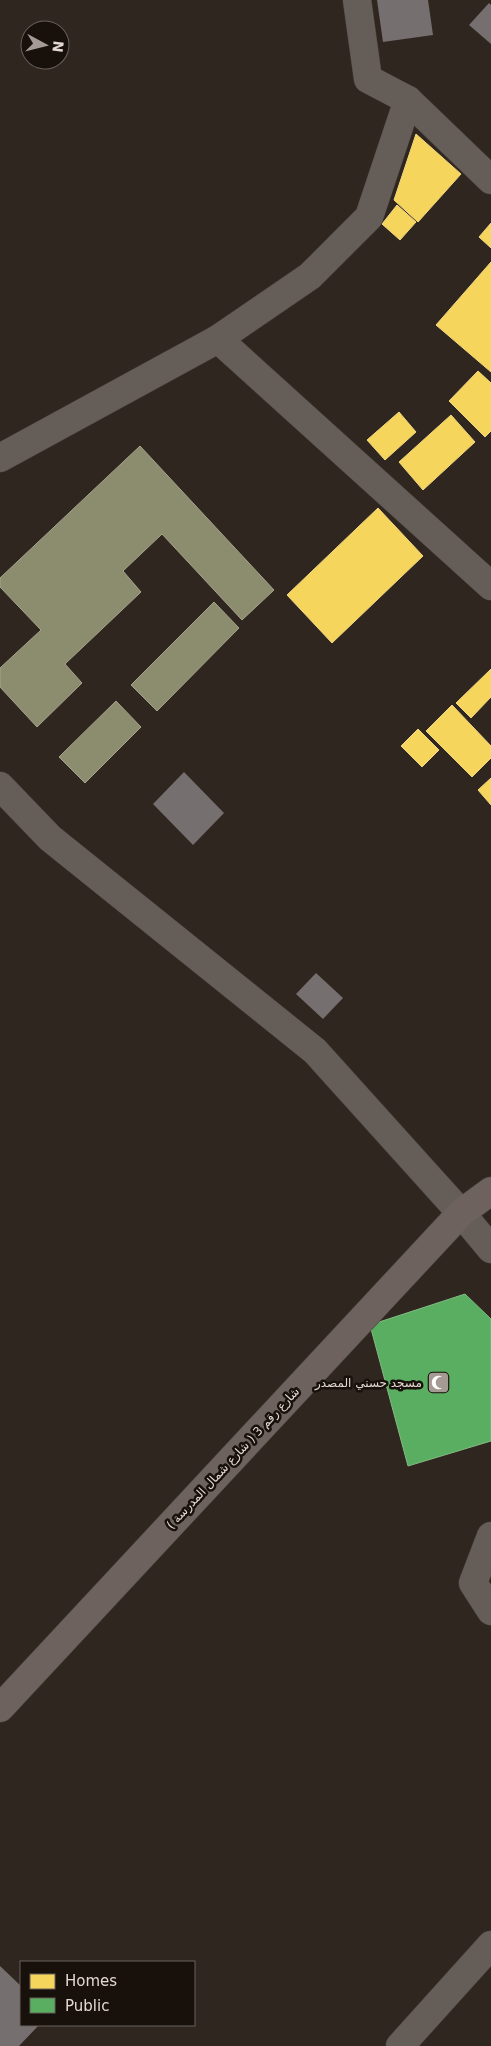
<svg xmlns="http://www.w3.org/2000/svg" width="491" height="2046" font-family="'DejaVu Sans','Noto Naskh Arabic',sans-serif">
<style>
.homes{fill:#f6d55c;stroke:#f1d67f}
.public{fill:#5aae61;stroke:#83bb83}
.industry{fill:#8c8c6e;stroke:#a6a38c}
.building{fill:#766f6f}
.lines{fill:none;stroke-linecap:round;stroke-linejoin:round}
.street-casing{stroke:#4c443f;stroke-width:29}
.secondary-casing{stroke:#4c443f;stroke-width:29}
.street{stroke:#655d58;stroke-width:28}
.secondary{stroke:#6d625d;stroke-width:28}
.labels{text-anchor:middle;stroke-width:5;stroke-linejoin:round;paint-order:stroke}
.poi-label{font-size:12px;fill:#e4d9d2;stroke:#17100b;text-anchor:end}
.street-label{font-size:12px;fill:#e4d9d2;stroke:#17100b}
</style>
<rect width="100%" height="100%" fill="#2f2620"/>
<g class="homes">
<path d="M416,134L461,174L418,222L394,200Z"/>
<path d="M397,205L416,222L400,240L382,224Z"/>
<path d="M491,223V248L479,237Z"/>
<path d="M491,262V372L436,325Z"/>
<path d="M478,371L491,383V431L485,437L449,401Z"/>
<path d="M399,412L416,432L385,460L367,440Z"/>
<path d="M451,415L475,442L423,490L399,462Z"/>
<path d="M378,508L423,556L332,643L287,595Z"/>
<path d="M491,669V697L471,718L456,703Z"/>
<path d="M452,705L491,746V758L472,777L426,731Z"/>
<path d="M418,729L439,750L422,767L401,746Z"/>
<path d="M491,778V805L478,790Z"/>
</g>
<path class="public" d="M465,1294L491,1319V1441L408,1466L370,1325Z"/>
<g class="industry">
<path d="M140,446L274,590L242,620L162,534L123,571L141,592L65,664L82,683L37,727L0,687V668L41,630L0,587V578Z"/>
<path d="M214,602L239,628L157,711L131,685Z"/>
<path d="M116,701L141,727L85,783L59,757Z"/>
</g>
<g class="building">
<path d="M377,0H428L433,35L383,42Z"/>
<path d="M489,3L491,5V44L469,25Z"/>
<path d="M184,772L224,813L193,845L153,804Z"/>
<path d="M316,973L343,998L323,1019L296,994Z"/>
<path d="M0,1966L21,1986V2025H39L19,2046H0Z"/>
</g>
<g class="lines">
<defs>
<g id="street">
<path d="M408,100L491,180"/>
<path d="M218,339L491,586"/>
<path d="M0,458L218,339L310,276L369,217L408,100L368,79L357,0"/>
<path d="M0,786L50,838L315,1051L461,1213L491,1249"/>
<path d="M491,1536L473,1583L491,1611"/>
<path d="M400,2046L491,1945"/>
</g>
<path id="secondary" d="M0,1708L461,1213L491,1191"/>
</defs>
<use href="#street" class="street-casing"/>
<use href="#secondary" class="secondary-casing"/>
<use href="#street" class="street"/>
<use href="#secondary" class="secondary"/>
</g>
<defs>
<symbol id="mosque-square" viewBox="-11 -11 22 22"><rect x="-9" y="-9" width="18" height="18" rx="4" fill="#a59a94" stroke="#17100b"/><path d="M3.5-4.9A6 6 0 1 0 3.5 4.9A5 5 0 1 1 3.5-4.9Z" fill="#fff"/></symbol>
</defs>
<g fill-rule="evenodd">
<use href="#mosque-square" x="426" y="1370" width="25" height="25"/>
</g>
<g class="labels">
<g class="poi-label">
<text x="422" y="1387">مسجد حسني المصدر</text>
</g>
<g class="street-label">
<text transform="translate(233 1458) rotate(-47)" y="4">شارع رقم 3 ( شارع شمال المدرسة )</text>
</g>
</g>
<rect x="20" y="1961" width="175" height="65" fill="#17100b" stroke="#69605b"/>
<rect x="30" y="1974" width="25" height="15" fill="#f6d55c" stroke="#69605b"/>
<text x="65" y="1986" font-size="15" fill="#e4d9d2">Homes</text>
<rect x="30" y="1998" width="25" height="15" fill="#5aae61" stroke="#69605b"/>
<text x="65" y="2011" font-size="15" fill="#e4d9d2">Public</text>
<g transform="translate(45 45) rotate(97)"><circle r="24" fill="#17100b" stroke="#69605b"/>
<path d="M0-4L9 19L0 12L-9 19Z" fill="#a59a94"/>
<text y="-8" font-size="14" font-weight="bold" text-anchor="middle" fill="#e4d9d2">N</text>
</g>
</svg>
